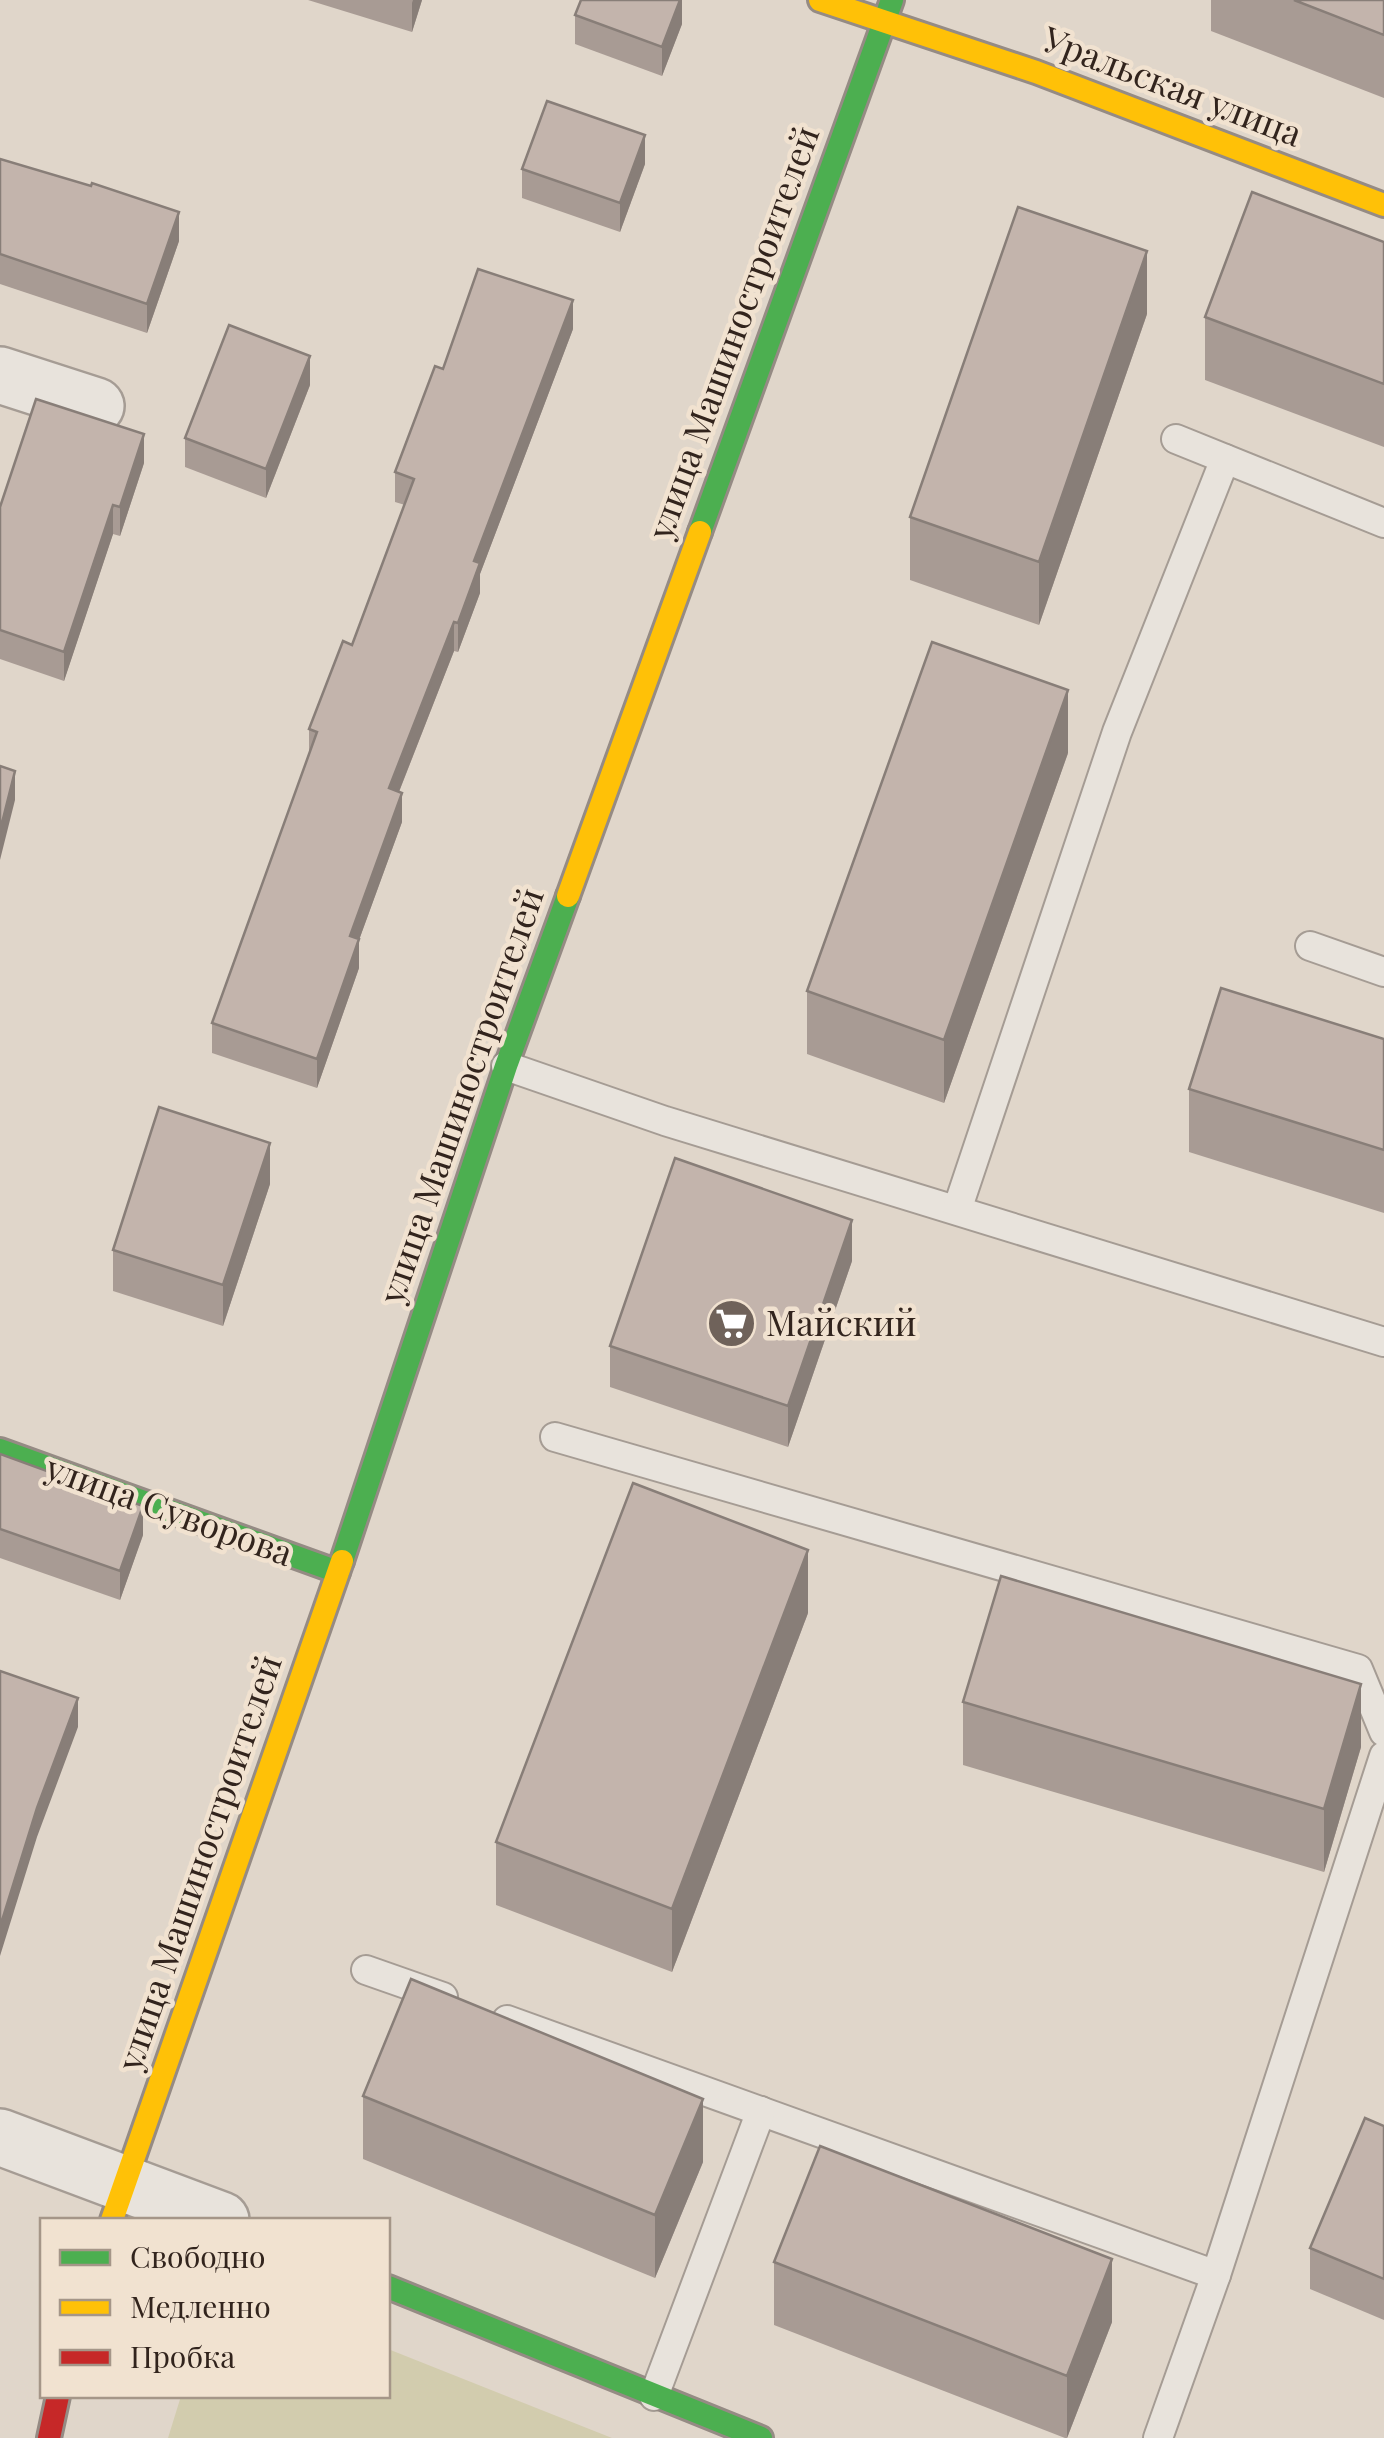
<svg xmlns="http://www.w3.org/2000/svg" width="1384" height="2438" font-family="'Playfair Display',serif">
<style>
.green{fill:#d2ccae}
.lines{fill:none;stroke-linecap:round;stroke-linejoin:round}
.lane-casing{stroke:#a59c94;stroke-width:32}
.street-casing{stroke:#a59c94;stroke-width:60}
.fast-casing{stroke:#958b84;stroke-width:28}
.slow-casing{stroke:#958b84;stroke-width:28}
.jam-casing{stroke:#958b84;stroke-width:28}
.lane{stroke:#e8e3dc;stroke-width:28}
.street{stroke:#e8e3dc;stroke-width:55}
.fast{stroke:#4caf50;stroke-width:22}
.slow{stroke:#ffc107;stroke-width:22}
.jam{stroke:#c62828;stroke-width:22}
.wall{fill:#a89b94}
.shaded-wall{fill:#887e78}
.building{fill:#c3b4ac;stroke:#887e78;stroke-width:2.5}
.labels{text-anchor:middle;stroke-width:9;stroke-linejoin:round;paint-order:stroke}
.street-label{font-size:35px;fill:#32241d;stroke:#f1e2d0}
.poi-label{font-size:35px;fill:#32241d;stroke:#f1e2d0;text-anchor:start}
</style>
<rect width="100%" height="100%" fill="#e0d6ca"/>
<path class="green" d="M388,2349L612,2438H168L181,2396H388Z"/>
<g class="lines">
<defs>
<g id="lane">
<path d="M1176,439L1384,523"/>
<path d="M1310,946L1384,972"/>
<path d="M506,1066L665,1121L1384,1342"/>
<path d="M957,1210L1117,732L1225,459"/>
<path d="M555,1437L1358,1669L1384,1732"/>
<path d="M366,1970L443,1997"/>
<path d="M507,2020L1216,2275L1384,1756"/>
<path d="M654,2396L761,2111"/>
<path d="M1158,2438L1216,2275"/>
</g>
<g id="street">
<path d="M0,375L96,406"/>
<path d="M0,2137L221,2220"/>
</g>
<g id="fast">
<path d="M700,532L892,0"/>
<path d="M0,1450L338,1572"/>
<path d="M342,1561L506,1066L568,896"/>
<path d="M388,2287L761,2438"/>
</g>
<g id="slow">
<path d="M820,0L1036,72L1384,205"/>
<path d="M568,896L700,532"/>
<path d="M112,2220L342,1561"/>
</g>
<path id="jam" d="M49,2438L58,2396"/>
</defs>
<use href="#lane" class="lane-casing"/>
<use href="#street" class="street-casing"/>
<use href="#fast" class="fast-casing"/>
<use href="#slow" class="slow-casing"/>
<use href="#jam" class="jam-casing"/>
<use href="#lane" class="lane"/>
<use href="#street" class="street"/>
<use href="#fast" class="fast"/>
<use href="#slow" class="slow"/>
<use href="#jam" class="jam"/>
</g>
<g class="wall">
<path d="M308,0H422L412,32Z"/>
<path d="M682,0V24L662,76L575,44V15Z"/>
<path d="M1211,0H1384V98L1211,31Z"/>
<path d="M0,159L179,241L147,333L0,284Z"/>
<path d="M645,164L620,232L522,198V169Z"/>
<path d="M1384,242V447L1205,380V317Z"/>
<path d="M1147,314L1039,625L910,580V517Z"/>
<path d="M573,329L480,574V593L458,652L454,651L399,792L402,822L359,940V968L317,1088L212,1053V1023L309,754V729L352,645L405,505L395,502V472L443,369Z"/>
<path d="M310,385L266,498L185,467V438Z"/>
<path d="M144,463L120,536L113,534L64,681L0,659V507Z"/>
<path d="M1068,753L944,1103L807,1054V991Z"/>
<path d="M1384,1039V1213L1189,1152V1089Z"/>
<path d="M270,1184L223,1326L113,1291V1250Z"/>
<path d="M852,1261L788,1447L610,1387V1346Z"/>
<path d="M0,1454L143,1535L120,1600L0,1558Z"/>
<path d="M808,1613L672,1972L496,1905V1842Z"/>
<path d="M963,1702L1361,1747L1324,1872L963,1765Z"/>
<path d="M363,2096L703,2162L655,2278L363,2159Z"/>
<path d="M1384,2126V2320L1310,2289V2248Z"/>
<path d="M774,2262L1112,2322L1067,2438H1065L774,2325Z"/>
</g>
<g class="shaded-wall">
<path d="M413,0H422L412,32V3Z"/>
<path d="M680,0H682V24L662,76V47Z"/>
<path d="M645,135V164L620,232V203Z"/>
<path d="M179,212V241L147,333V304Z"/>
<path d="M1147,251V314L1039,625V562Z"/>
<path d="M573,300V329L480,574V593L458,652V623L474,561Z"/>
<path d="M310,356V385L266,498V469Z"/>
<path d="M144,434V463L120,536V507Z"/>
<path d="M113,505V534L64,681V652Z"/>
<path d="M454,622V651L389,817V788Z"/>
<path d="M1068,690V753L944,1103V1040Z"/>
<path d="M15,771V800L0,860V831Z"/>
<path d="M402,793V822L359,940V968L317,1088V1059L350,936Z"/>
<path d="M270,1143V1184L223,1326V1285Z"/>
<path d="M852,1220V1261L788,1447V1406Z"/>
<path d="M143,1506V1535L120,1600V1571Z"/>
<path d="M808,1550V1613L672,1972V1909Z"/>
<path d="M1361,1684V1747L1324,1872V1809Z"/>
<path d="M78,1698V1727L37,1837L0,1956V1927L37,1808Z"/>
<path d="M703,2099V2162L655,2278V2215Z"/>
<path d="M1112,2259V2322L1067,2438V2376Z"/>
</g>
<g class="building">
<path d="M581,0H680L662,47L575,15Z"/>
<path d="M1294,0H1384V35Z"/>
<path d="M547,101L645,135L620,203L522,169Z"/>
<path d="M0,159L91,186L92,183L179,212L147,304L0,254Z"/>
<path d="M1252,192L1384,242V384L1205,317Z"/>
<path d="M1018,207L1147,251L1039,562L910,517Z"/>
<path d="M478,269L573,300L474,561L480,563L458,623L454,622L389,788L402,793L350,936L359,939L317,1059L212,1023L317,732L309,729L343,641L352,645L414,479L395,472L435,366L443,369Z"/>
<path d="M229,325L310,356L266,469L185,438Z"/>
<path d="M36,399L144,434L120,507L113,505L64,652L0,630V507Z"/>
<path d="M932,642L1068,690L944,1040L807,991Z"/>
<path d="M0,766L15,771L0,831Z"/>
<path d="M1221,988L1384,1039V1150L1189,1089Z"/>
<path d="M159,1107L270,1143L223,1285L113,1250Z"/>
<path d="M675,1158L852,1220L788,1406L610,1346Z"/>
<path d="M0,1454L143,1506L120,1571L0,1529Z"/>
<path d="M633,1483L808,1550L672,1909L496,1842Z"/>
<path d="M1001,1576L1361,1684L1324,1809L963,1702Z"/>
<path d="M0,1671L78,1698L37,1808L0,1927Z"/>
<path d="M411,1979L703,2099L655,2215L363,2096Z"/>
<path d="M1365,2118L1384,2126V2279L1310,2248Z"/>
<path d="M820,2146L1112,2259L1067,2376L774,2262Z"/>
</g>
<defs>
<symbol id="supermarket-disc" viewBox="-11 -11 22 22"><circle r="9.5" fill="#6f625a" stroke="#f1e2d0"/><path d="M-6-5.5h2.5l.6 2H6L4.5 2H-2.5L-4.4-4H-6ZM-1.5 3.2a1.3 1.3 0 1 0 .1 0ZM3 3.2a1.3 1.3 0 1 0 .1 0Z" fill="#fff"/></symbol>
</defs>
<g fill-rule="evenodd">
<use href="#supermarket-disc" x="704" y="1296" width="55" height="55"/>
</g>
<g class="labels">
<g class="street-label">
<text transform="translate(1172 87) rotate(21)" y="12">Уральская улица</text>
<text transform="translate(734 333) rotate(-70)" y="12">улица Машиностроителей</text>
<text transform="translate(462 1096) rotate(-71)" y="12">улица Машиностроителей</text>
<text transform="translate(169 1511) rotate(20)" y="12">улица Суворова</text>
<text transform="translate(200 1863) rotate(-71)" y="12">улица Машиностроителей</text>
</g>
<g class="poi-label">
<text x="766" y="1336">Майский</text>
</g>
</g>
<rect x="40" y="2218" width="350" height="180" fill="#f1e2d0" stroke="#a59688" stroke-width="2.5"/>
<rect x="60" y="2250" width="50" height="15" fill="#4caf50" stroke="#a59688" stroke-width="2.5"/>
<text x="130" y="2268" font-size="30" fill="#32241d">Свободно</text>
<rect x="60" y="2300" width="50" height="15" fill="#ffc107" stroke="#a59688" stroke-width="2.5"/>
<text x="130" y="2318" font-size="30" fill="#32241d">Медленно</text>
<rect x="60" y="2350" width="50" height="15" fill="#c62828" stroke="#a59688" stroke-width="2.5"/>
<text x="130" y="2368" font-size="30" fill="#32241d">Пробка</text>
</svg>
